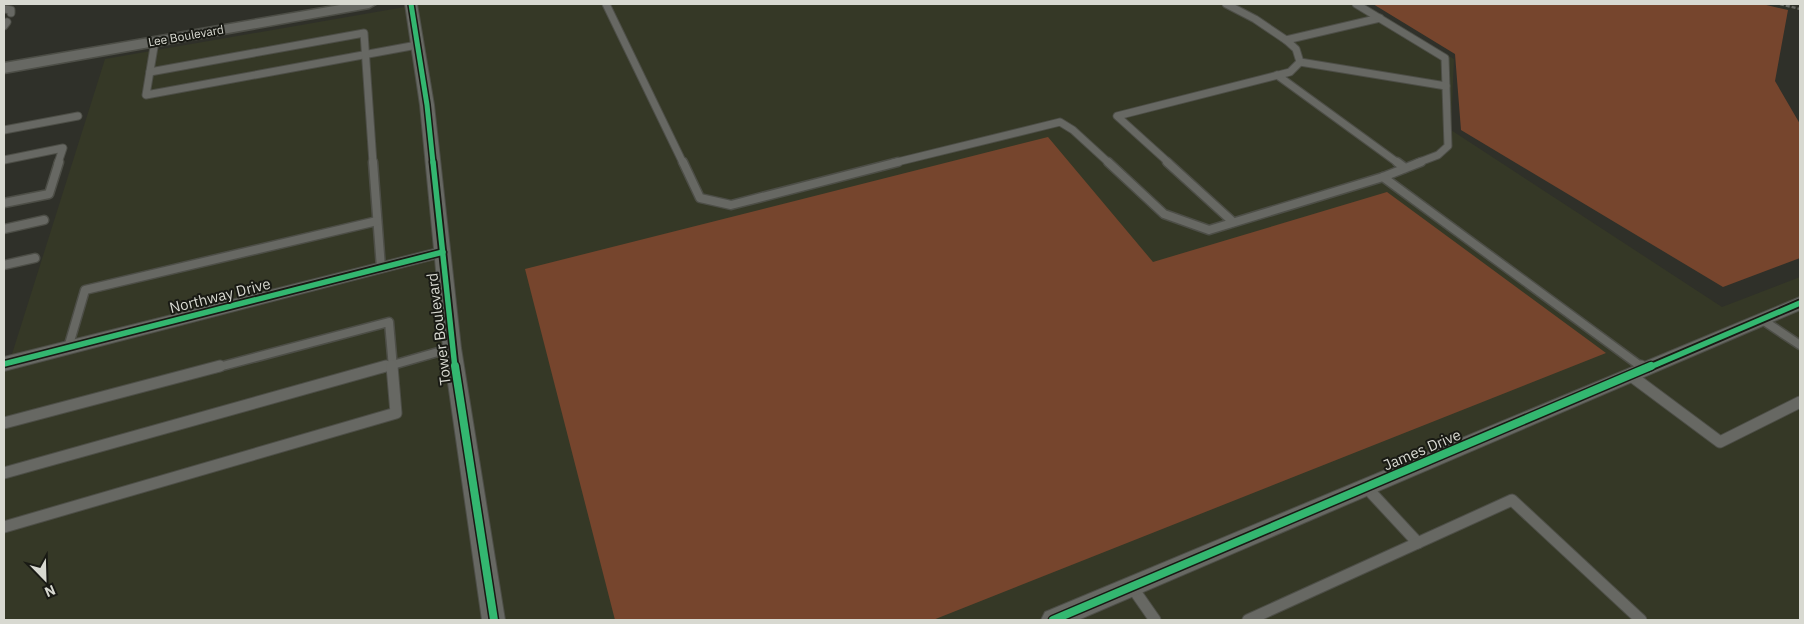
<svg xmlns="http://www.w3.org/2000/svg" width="1804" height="624" font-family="'IBM Plex Sans',sans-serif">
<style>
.built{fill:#353826}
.green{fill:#76452d}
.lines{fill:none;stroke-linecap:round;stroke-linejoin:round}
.service-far2-casing{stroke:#4d4e47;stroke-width:9}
.service-far1-casing{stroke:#4d4e47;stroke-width:11}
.service-casing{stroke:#4d4e47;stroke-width:13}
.minor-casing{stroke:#4d4e47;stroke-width:2}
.tertiary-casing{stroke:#4d4e47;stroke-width:3}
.path{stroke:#686964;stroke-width:2.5;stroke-dasharray:4 2;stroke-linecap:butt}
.service-far2{stroke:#676863;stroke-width:7}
.service-far1{stroke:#676863;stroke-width:8}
.service{stroke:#676863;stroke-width:11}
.minor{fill:#676863;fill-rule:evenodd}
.tertiary{fill:#676863;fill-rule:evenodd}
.cycleway-far2-casing{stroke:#191a14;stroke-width:8}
.cycleway-far1-casing{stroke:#191a14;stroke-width:9}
.cycleway-casing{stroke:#191a14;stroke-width:11}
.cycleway-far2{stroke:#33b770;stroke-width:5}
.cycleway-far1{stroke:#33b770;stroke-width:5.5}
.cycleway{stroke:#33b770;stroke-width:8}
.labels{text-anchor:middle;stroke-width:4;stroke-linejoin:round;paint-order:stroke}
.far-street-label{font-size:12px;fill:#d8d9d1;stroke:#191a14}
.street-label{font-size:15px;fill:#d8d9d1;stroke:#191a14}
</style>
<rect width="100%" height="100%" fill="#2f3029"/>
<path class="built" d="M422,4H1364L1454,59L1451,130L1722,307L1800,277V620H4V371L7,370L105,59Z"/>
<g class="green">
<path d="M1373,4H1762L1788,10L1775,81L1800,124V258L1723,287L1461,130L1455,54Z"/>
<path d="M1048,137L1153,262L1387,192L1606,353L933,620H615L525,269Z"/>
</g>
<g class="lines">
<defs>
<g id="service-far2">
<path d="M606,4L683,163"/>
<path d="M1226,4L1255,19L1286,40L1380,18"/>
<path d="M1356,4L1445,58L1448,146L1438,155L1417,163"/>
<path d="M4,9L11,10V13"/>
<path d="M4,26L7,22"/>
<path d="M1286,40L1296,49L1300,62L1446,86"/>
<path d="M155,41L146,95L417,45"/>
<path d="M150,72L364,33L373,163"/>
<path d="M1277,75L1398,163"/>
<path d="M4,130L78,116"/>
<path d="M4,160L63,148L58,163"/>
<path d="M893,163L1060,122L1073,130L1109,163"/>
<path d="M1169,163L1117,116L1290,72L1300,62"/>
</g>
<g id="service-far1">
<path d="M373,162L381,268"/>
<path d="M683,162L700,198L731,205L898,162"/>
<path d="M1108,162L1164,214L1209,230L1383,177L1421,162"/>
<path d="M1167,162L1233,222"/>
<path d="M1397,162L1405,168"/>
<path d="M1383,177L1643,368"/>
<path d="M4,203L49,194L59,162"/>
<path d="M4,229L44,220"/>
<path d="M4,265L35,258"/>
<path d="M1761,319L1800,345"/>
<path d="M68,348L85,290L377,221"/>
<path d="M215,368L389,322L393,368"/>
<path d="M382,368L452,348"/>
</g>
<g id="service">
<path d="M1641,366L1645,369"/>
<path d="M1630,375L1720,442L1800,402"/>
<path d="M4,423L220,366"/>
<path d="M4,473L386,366"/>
<path d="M1366,487L1418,543"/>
<path d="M4,527L396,413L392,366"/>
<path d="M1132,587L1155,620"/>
<path d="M1248,620L1512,500L1641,620"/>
</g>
<g id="minor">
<path d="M405,4H417L434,105L461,348L505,620H482L443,348L435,259L4,371V357L434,249L420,105Z"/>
<path d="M1800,297V310L1078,620H1041L1045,612Z"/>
</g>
<path id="tertiary" d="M346,4H376L369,8L4,73V63Z"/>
</defs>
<use href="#service-far2" class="service-far2-casing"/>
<use href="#service-far1" class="service-far1-casing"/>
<use href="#service" class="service-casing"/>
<use href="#minor" class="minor-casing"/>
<use href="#tertiary" class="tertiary-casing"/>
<path class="path" d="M1780,4L1800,9"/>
<use href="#service-far2" class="service-far2"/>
<use href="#service-far1" class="service-far1"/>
<use href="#service" class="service"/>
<use href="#minor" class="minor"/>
<use href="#tertiary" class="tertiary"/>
<defs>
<path id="cycleway-far2" d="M411,4L427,105L433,163"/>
<g id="cycleway-far1">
<path d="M433,162L455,368"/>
<path d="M4,364L443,252"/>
<path d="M1648,368L1800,303"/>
</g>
<g id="cycleway">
<path d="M455,366L494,620"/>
<path d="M1053,620L1651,366"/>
</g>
</defs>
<use href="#cycleway-far2" class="cycleway-far2-casing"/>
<use href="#cycleway-far1" class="cycleway-far1-casing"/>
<use href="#cycleway" class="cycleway-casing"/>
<use href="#cycleway-far2" class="cycleway-far2"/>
<use href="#cycleway-far1" class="cycleway-far1"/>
<use href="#cycleway" class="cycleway"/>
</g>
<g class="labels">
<g class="far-street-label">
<text transform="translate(186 36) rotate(-10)" y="4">Lee Boulevard</text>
</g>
<g class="street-label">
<text transform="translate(220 296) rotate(-14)" y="5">Northway Drive</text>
<text transform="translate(439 329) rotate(-97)" y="5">Tower Boulevard</text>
<text transform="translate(1422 450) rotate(-23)" y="5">James Drive</text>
</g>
</g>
<rect width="1804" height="624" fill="none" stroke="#d8d9d1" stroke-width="10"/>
<g transform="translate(45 579) rotate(157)" stroke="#191a14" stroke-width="4" paint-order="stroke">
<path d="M0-4L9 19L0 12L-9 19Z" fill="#d8d9d1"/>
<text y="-8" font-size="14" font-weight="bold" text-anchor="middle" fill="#d8d9d1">N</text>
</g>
</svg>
